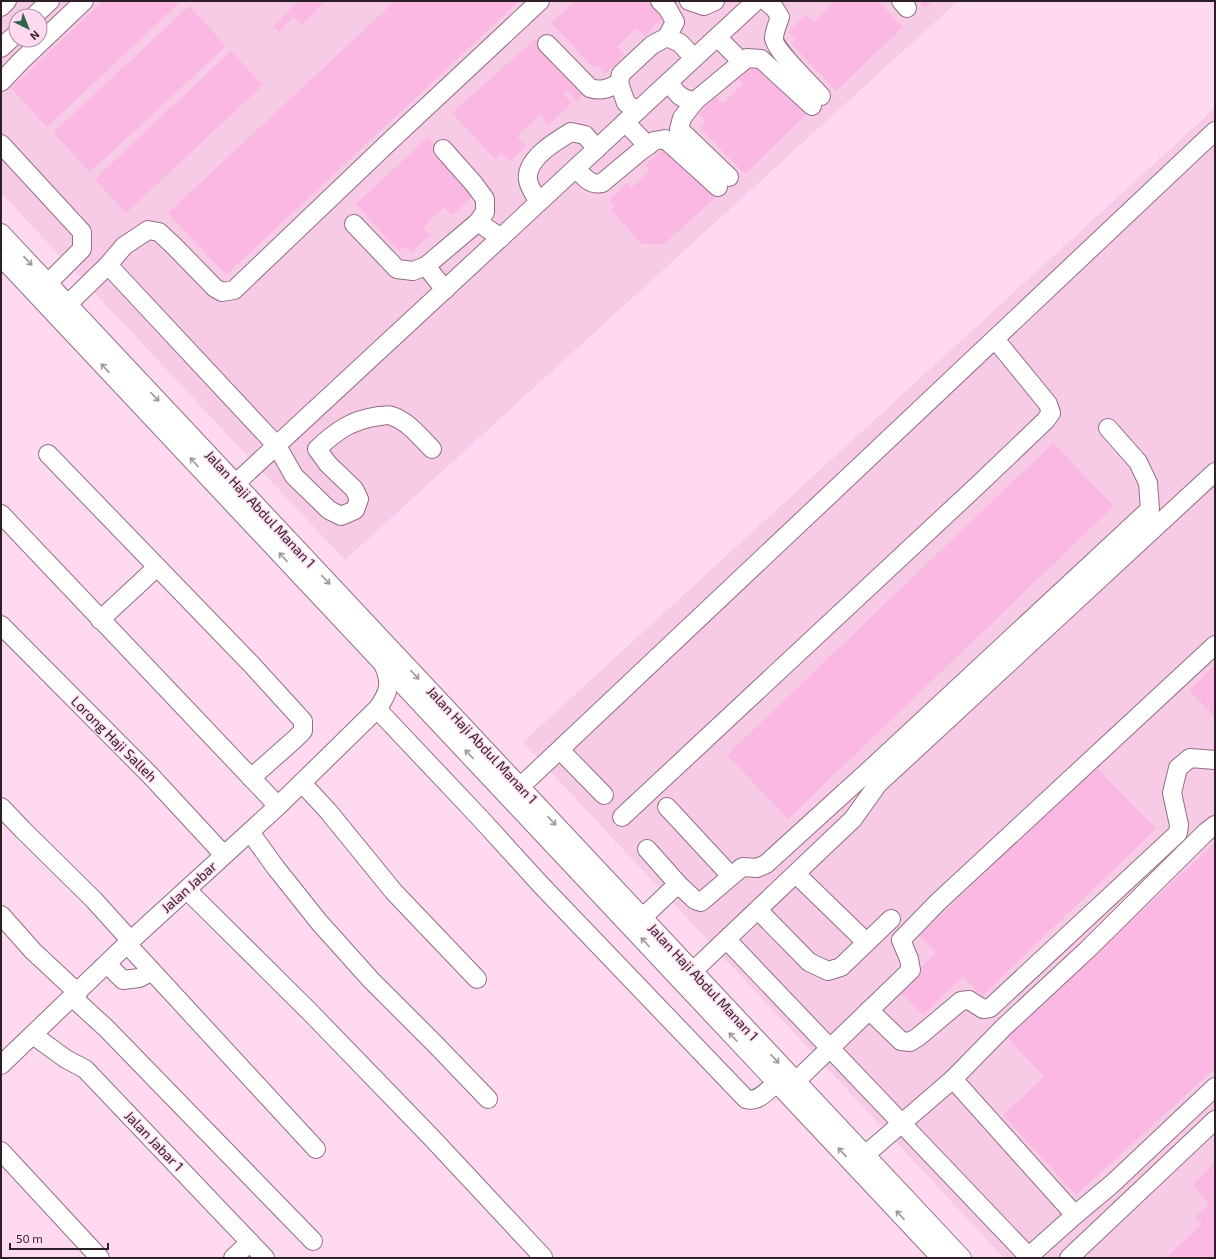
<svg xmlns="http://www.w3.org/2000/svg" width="1216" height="1259" font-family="'Exo 2',sans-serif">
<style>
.built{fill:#f7cbe6;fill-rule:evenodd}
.building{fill:#fbb8e2}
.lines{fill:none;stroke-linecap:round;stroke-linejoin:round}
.minor-casing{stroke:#906f83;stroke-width:20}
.minor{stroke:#fff;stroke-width:18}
.oneway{stroke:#a09a9e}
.labels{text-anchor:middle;stroke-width:3;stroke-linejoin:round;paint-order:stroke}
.street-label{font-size:14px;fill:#2c1f27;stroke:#fed9ef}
</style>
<rect width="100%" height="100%" fill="#fed9ef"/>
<g class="built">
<path d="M1,1H958L345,560L1,193ZM16,16H40V40H16Z"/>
<path d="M1215,108V1258H1004L523,742Z"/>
</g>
<g class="building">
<path d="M103,1H177L179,3L47,127L11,88Z"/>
<path d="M298,1H325L302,25L293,17L279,32L273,27Z"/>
<path d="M395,1H519L226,275L168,213Z"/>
<path d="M575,1H655L664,17L645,36L637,28L617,47L625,55L605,74L597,65L594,68L551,23Z"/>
<path d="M835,1H878L903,27L836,91L791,43L795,39L788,32L806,14L814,22Z"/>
<path d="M919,1H933L925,8Z"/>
<path d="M189,6L226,46L90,172L53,133Z"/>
<path d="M536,38L587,91L577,101L567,90L563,94L572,103L548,125L540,115L517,136L526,146L509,162L501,153L495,159L452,113Z"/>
<path d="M231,51L263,85L126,213L95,179Z"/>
<path d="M755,62L809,112L745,174L700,128L706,121L699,114L716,97L723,104L743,84L738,79Z"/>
<path d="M428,137L471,183L466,188L473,196L452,215L444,207L423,227L430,235L411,253L405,246L399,251L356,204Z"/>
<path d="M666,146L717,196L664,244H642L611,210L615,207L609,200L627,183L631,188L650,170L645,165Z"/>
<path d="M1053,443L1114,506L788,819L727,755Z"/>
<path d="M1215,665V717L1189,690Z"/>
<path d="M1096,767L1156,829L982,996L963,976L923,1015L898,990L936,953L919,936Z"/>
<path d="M1215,843V1068L1076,1195L1003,1115L1044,1077L1006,1036Z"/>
<path d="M1215,1163V1258H1166L1202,1224L1195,1217L1209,1203L1192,1185Z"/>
</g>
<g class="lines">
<defs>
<g id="minor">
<path d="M660,1L668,9L675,22L667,37"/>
<path d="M689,1L704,6L715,1"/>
<path d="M766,1L775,9L780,17C778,23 774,32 774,38C773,48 813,87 821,96"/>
<path d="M901,1L907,8"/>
<path d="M1,7L7,1"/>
<path d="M34,16L50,1"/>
<path d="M717,37L742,62"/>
<path d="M547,44L590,88C601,92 609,88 619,83"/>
<path d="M1,48L16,34"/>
<path d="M1,82L21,61L84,1"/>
<path d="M669,82C676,93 681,100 695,101L747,58L761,59L812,106"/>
<path d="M695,101L682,118L679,129L729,177"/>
<path d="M637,111L626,103L619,83L621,74L652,45L667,37L680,43L694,58"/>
<path d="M625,122L648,146"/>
<path d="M1,144L82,232V249L48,283"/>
<path d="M443,149L474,184L485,199V212L478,222"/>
<path d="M576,168C583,176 590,186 602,183L638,153L654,141L665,139L718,187"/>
<path d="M539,202C535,196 529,187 528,180C525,159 556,141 571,132L585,135L597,149"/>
<path d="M354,224L397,269L413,271L426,266"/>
<path d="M1,233L962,1258"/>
<path d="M1,257L941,1258"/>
<path d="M108,265L277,446L294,476L329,510L341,516L355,510L359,499L354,489L328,464L317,449C337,430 352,420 379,416C383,416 388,414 392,416C409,422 420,437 432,449"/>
<path d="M445,290L426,266L478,222L501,238"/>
<path d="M68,304L108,265L124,246L148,230L159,232L173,245L215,288L222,292L234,290L389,142L540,1"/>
<path d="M48,454L252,665L303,721V731L295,739L251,778"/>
<path d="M236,483L756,1"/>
<path d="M1,514L278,806"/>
<path d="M100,620L157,567"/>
<path d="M1,625L150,775L224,855"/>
<path d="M377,709L480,818L541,885L746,1099C758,1103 768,1090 776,1083"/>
<path d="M560,750L604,795"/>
<path d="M302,783L328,811L394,892L477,979"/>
<path d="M520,787L1215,131"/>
<path d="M1,807L23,830L94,900L131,941"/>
<path d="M667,807L731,876"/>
<path d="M622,817L979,484L1045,421L1051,413L1048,404L995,339"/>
<path d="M250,832L276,868L319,922L371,980L436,1045L488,1099"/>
<path d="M796,874L866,942"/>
<path d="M678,884L695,900L701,902L741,868L743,867L757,868L766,864L876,764L1150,509L1148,483L1138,462L1108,428"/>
<path d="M187,890L309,1011L431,1137L543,1257"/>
<path d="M758,910L809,962L828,971L841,967L891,919"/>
<path d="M1,915L33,951L78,993"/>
<path d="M643,917L678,884L647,849"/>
<path d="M727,940L1030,1258"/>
<path d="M127,944L316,1149"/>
<path d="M107,964L123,980L139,978L151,972"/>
<path d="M693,971L853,819L878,784L1215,472"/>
<path d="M72,997L106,1028L313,1241"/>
<path d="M869,1010L901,1041L910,1042L918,1037L961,1001L969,1000L983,1009L990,1008L1178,833L1179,825L1172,793L1178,768L1190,758L1215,760"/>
<path d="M33,1035L66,1059L85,1069L265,1258"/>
<path d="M1,1065L127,944L278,806L377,709C389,693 392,683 383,664"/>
<path d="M953,1079L1075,1215L1112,1184L1215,1087"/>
<path d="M796,1081L911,970L909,959L901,940L938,902L1215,645"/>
<path d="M1,1151L100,1258"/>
<path d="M865,1155L953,1079L1003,1028L1087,950L1206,832L1215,825"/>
<path d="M233,1258L250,1242"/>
<path d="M1027,1258L1075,1215"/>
<path d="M1069,1258L1215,1120"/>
</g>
</defs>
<use href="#minor" class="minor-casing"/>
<use href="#minor" class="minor"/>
</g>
<defs><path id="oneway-shaft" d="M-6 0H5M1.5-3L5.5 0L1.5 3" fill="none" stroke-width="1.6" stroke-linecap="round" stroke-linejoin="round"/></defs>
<g class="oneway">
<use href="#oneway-shaft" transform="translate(28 261) rotate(47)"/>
<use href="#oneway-shaft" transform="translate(105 368) rotate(-133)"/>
<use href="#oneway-shaft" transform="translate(155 397) rotate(47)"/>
<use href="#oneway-shaft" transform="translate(194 462) rotate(-133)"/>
<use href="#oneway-shaft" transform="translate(283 557) rotate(-133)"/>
<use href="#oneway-shaft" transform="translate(326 580) rotate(47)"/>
<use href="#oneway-shaft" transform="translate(415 675) rotate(47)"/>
<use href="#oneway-shaft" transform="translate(469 754) rotate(-133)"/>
<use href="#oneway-shaft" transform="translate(552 821) rotate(47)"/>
<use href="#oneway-shaft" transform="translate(645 942) rotate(-133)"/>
<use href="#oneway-shaft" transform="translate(733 1037) rotate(-133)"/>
<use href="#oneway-shaft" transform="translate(775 1059) rotate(47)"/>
<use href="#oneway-shaft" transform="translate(842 1152) rotate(-133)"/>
<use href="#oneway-shaft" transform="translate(900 1215) rotate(-133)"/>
</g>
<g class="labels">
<g class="street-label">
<text transform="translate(260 509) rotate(47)" y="5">Jalan Haji Abdul Manan 1</text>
<text transform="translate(114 739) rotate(45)" y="5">Lorong Haji Salleh</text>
<text transform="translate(482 745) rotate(47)" y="5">Jalan Haji Abdul Manan 1</text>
<text transform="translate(189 887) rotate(-42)" y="5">Jalan Jabar</text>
<text transform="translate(703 982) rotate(47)" y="5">Jalan Haji Abdul Manan 1</text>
<text transform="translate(154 1141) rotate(46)" y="5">Jalan Jabar 1</text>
</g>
</g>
<rect width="1216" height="1259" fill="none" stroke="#2c1f27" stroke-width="4"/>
<g transform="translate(28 28) rotate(137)"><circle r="19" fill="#fed9ef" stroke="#aa8f9f"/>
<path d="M0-3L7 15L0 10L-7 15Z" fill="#2d644b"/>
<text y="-6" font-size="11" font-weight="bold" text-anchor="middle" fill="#2c1f27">N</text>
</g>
<path d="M10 1243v6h98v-6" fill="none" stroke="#2c1f27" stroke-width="2"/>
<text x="16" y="1243" font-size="12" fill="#2c1f27" stroke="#fed9ef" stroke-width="3" paint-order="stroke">50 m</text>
</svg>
